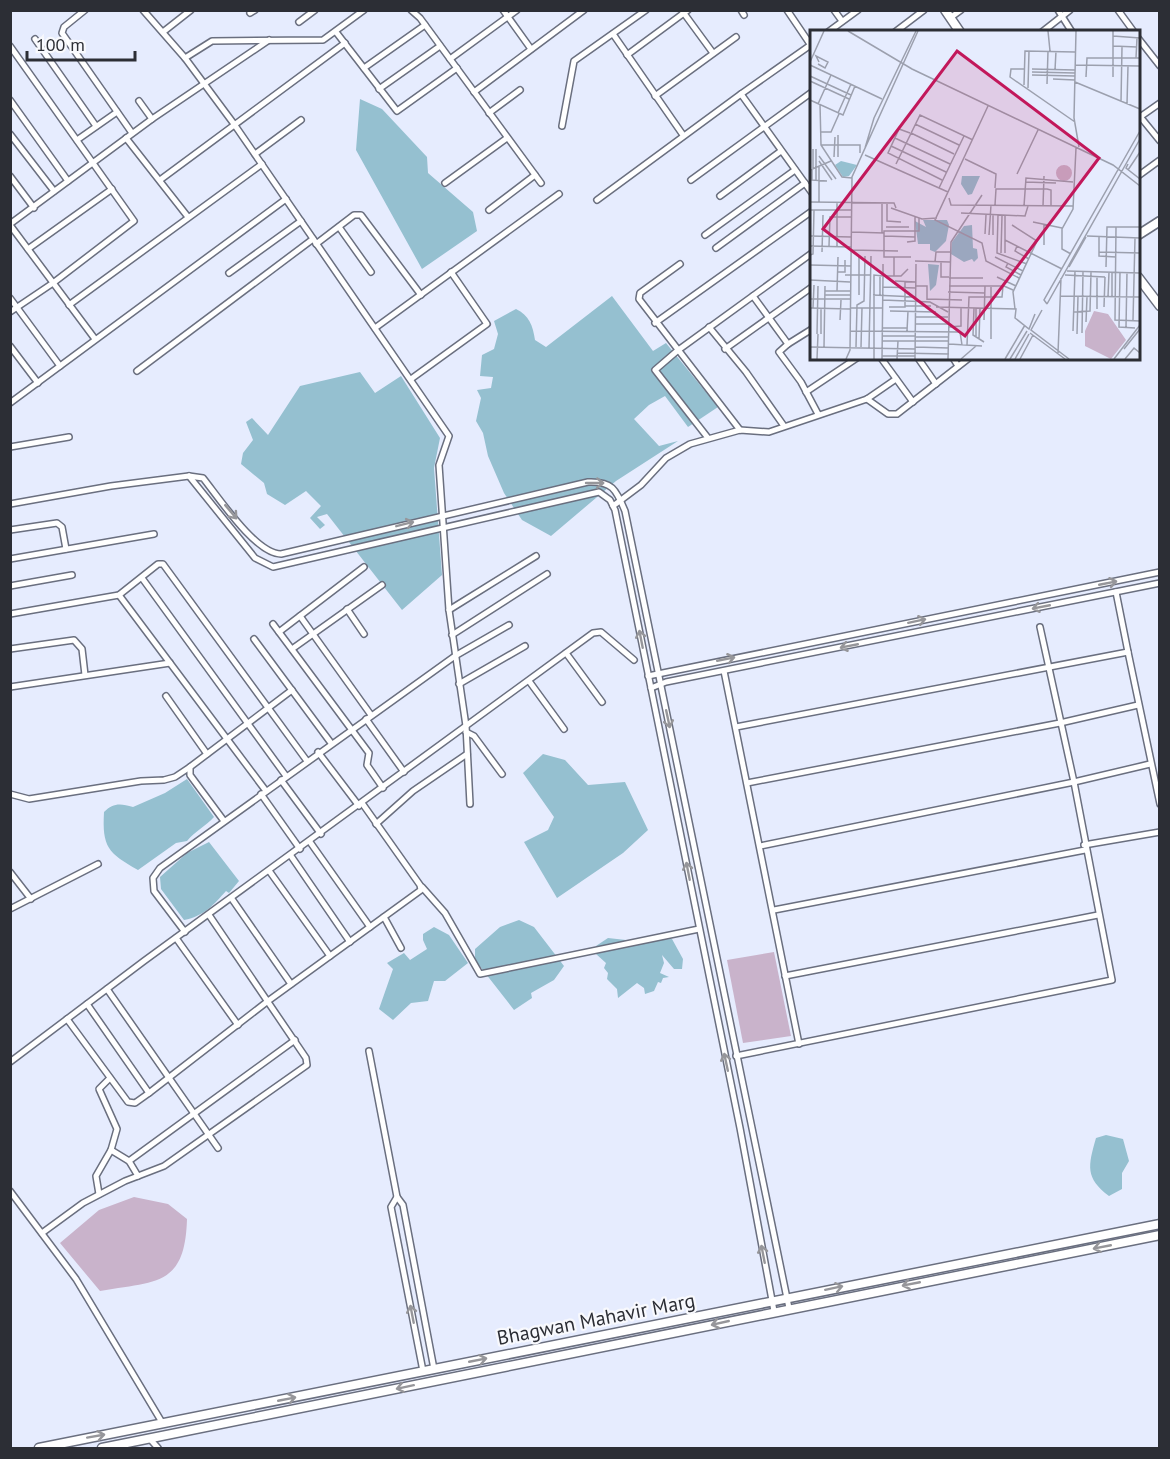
<svg xmlns="http://www.w3.org/2000/svg" width="1170" height="1459" font-family="'PT Sans',sans-serif">
<style>
.green{fill:#c9b3cb}
.water{fill:#95c0d0}
.lines{fill:none;stroke-linecap:round;stroke-linejoin:round}
.street-casing{stroke:#6a6f7f;stroke-width:8}
.secondary-casing{stroke:#6a6f7f;stroke-width:11}
.street{stroke:#fff;stroke-width:5}
.secondary{stroke:#fff;stroke-width:8}
.oneway{stroke:#96969a}
.labels{text-anchor:middle;stroke-width:4.5;stroke-linejoin:round;paint-order:stroke}
.street-label{font-size:20px;fill:#2c2e35;stroke:#f8f9fd}
.inset-road{fill:none;stroke:#9ca0ae;stroke-width:1.5}
.view{fill:#c2185b;fill-opacity:0.15;stroke:#c2185b;stroke-width:3}
.inset-edge{fill:none;stroke:#2c2e35;stroke-width:3}
</style>
<rect width="100%" height="100%" fill="#e6ecfe"/>
<g class="green">
<path d="M774,952L791,1036L743,1043L727,960Z"/>
<path d="M134,1197L168,1204L187,1219C185,1287 156,1281 100,1291L60,1243L99,1210Z"/>
</g>
<g class="water">
<path d="M360,99L382,109L427,157L428,173L473,212L477,231L422,269L356,150Z"/>
<path d="M612,296L653,351L666,343L718,407L688,427L665,396L649,405L634,419L659,446L678,441L616,481L551,536L522,520L504,493L488,456L483,433L476,421L481,398L477,390L491,388L493,377L480,376L482,355L494,349L498,334L494,321L516,309C529,315 533,326 535,340L546,347Z"/>
<path d="M360,372L375,393L401,376L440,438L434,468L442,575L402,610L327,514L317,517L325,525L320,529L310,518L321,506L306,491L285,505L267,494L264,483L241,464L243,453L253,440L246,422L252,418L268,435L300,386Z"/>
<path d="M543,754L565,760L588,785L625,782L648,830L623,853L557,898L524,842L548,830L554,817L523,773Z"/>
<path d="M187,779L214,817C205,827 195,831 187,841L176,843L138,870C108,853 102,847 104,812C113,803 120,803 133,807L165,793Z"/>
<path d="M209,842L239,881L229,893L226,891C214,904 205,916 184,920L161,889L160,877L187,853Z"/>
<path d="M519,920L534,927L564,966L554,980L531,993L532,998L514,1010L475,960V949L500,927Z"/>
<path d="M434,927L449,935L468,963L445,981H434L428,1001L411,1003L393,1020L379,1009L393,969L387,963L404,953L410,960L427,949L423,940V934Z"/>
<path d="M608,938L635,941L672,939L683,959L682,969H674L662,955L664,963L660,973L669,977L663,978L661,983L658,982L654,991L645,994L644,988L637,983L618,998L617,989L607,979L608,973L604,968L606,963L596,954V946Z"/>
<path d="M1106,1135L1123,1139L1129,1161L1122,1173V1189L1109,1196C1085,1178 1088,1166 1096,1138Z"/>
</g>
<g class="lines">
<defs>
<g id="street">
<path d="M85,10L64,27L62,33L132,133"/>
<path d="M143,10L185,58L234,124L449,436L439,465L449,610L466,726L470,804"/>
<path d="M411,10L420,18L541,183"/>
<path d="M503,10L531,49"/>
<path d="M741,10L744,15"/>
<path d="M787,10L810,44"/>
<path d="M834,10L842,21"/>
<path d="M1058,10L1072,32"/>
<path d="M1118,10L1134,32"/>
<path d="M683,12L713,53"/>
<path d="M250,13L255,10"/>
<path d="M950,18L961,10"/>
<path d="M299,22L315,10"/>
<path d="M163,32L191,10"/>
<path d="M336,32L397,111L457,68"/>
<path d="M828,32L858,10"/>
<path d="M895,32L924,10"/>
<path d="M1042,32L1070,10"/>
<path d="M613,34L683,135"/>
<path d="M1138,38L1160,66"/>
<path d="M35,39L96,126"/>
<path d="M10,46L134,221L53,283L10,312"/>
<path d="M627,55L688,10"/>
<path d="M185,58L212,41L323,40L364,10"/>
<path d="M450,59L517,10"/>
<path d="M364,68L425,25"/>
<path d="M379,89L440,46"/>
<path d="M474,92L584,10"/>
<path d="M741,94L812,44"/>
<path d="M655,96L736,37"/>
<path d="M10,100L68,181"/>
<path d="M139,101L152,119"/>
<path d="M489,113L520,90"/>
<path d="M1138,114L1160,141"/>
<path d="M1140,117L1160,103"/>
<path d="M562,126L574,61L646,10"/>
<path d="M10,134L54,191"/>
<path d="M126,138L188,217"/>
<path d="M77,140L117,112"/>
<path d="M255,154L301,120"/>
<path d="M10,176L34,208"/>
<path d="M1138,176L1160,160"/>
<path d="M160,180L345,43"/>
<path d="M691,180L812,92"/>
<path d="M445,183L507,138"/>
<path d="M720,196L781,151"/>
<path d="M597,200L741,94L812,193"/>
<path d="M489,210L535,175"/>
<path d="M10,224L152,119L269,40"/>
<path d="M10,225L95,339"/>
<path d="M339,227L371,272"/>
<path d="M705,235L795,170"/>
<path d="M316,244L354,215H361L421,295"/>
<path d="M716,248L805,183"/>
<path d="M28,249L112,189"/>
<path d="M680,264L640,293L639,299L740,430"/>
<path d="M229,273L301,221"/>
<path d="M753,296L788,344L779,352L801,382L818,414"/>
<path d="M10,298L60,366"/>
<path d="M69,305L262,164"/>
<path d="M655,323L812,211"/>
<path d="M709,327L746,372L784,426"/>
<path d="M375,328L559,194"/>
<path d="M788,344L812,329"/>
<path d="M10,346L38,383"/>
<path d="M725,349L812,287"/>
<path d="M881,358L913,402"/>
<path d="M918,358L936,384"/>
<path d="M953,358L958,366"/>
<path d="M137,371L313,239"/>
<path d="M411,379L487,324L451,272"/>
<path d="M806,392L857,358"/>
<path d="M867,399L888,414H897L969,358"/>
<path d="M10,403L286,199"/>
<path d="M708,438L655,370L677,351L812,253"/>
<path d="M10,447L69,437"/>
<path d="M189,476L255,558L273,567L599,492L610,500L615,510L740,1128L774,1311"/>
<path d="M10,504L111,486L189,476L203,478C219,498 256,554 281,554L588,482C612,481 616,489 625,511L789,1308"/>
<path d="M613,506L641,485L666,458L690,444L740,430L769,432L867,399L896,379"/>
<path d="M10,530L57,523L62,527L66,549"/>
<path d="M10,559L154,534"/>
<path d="M142,578L286,776"/>
<path d="M10,586L72,575"/>
<path d="M1116,592L1128,652"/>
<path d="M119,595L266,791"/>
<path d="M347,609L364,634"/>
<path d="M449,610L536,556"/>
<path d="M10,614L119,595L158,564H163L307,761"/>
<path d="M300,616L371,715"/>
<path d="M273,624L369,753L367,765L383,788"/>
<path d="M279,632L364,567"/>
<path d="M452,635L547,574"/>
<path d="M254,639L331,743"/>
<path d="M10,649L74,640L82,649L85,675"/>
<path d="M292,649L382,585"/>
<path d="M566,653L602,702"/>
<path d="M724,671L799,1044"/>
<path d="M648,676L1160,572"/>
<path d="M529,681L564,729"/>
<path d="M459,684L525,646"/>
<path d="M10,687L170,663"/>
<path d="M651,688L666,682L1160,583"/>
<path d="M166,696L207,754"/>
<path d="M366,719L404,772"/>
<path d="M736,727L1128,652L1160,804"/>
<path d="M466,732L474,736L502,774"/>
<path d="M318,752L359,806"/>
<path d="M281,780L321,834"/>
<path d="M747,783L1060,723L1138,705"/>
<path d="M10,794L29,799L141,781L164,780L175,777L190,767"/>
<path d="M261,794L300,849"/>
<path d="M224,821L190,775V767L292,690"/>
<path d="M376,824L413,791L467,754"/>
<path d="M310,842L370,927"/>
<path d="M1084,845L1160,832"/>
<path d="M760,846L1074,782L1150,764"/>
<path d="M291,856L350,942"/>
<path d="M10,872L31,899"/>
<path d="M270,872L330,956"/>
<path d="M422,887L445,913L480,974L699,929"/>
<path d="M232,899L291,984"/>
<path d="M10,909L98,864"/>
<path d="M774,910L1085,850"/>
<path d="M384,917L401,948"/>
<path d="M185,932L154,891L153,878L160,868L455,656L509,625"/>
<path d="M176,938L238,1025"/>
<path d="M785,976L1098,915"/>
<path d="M107,989L218,1148"/>
<path d="M87,1004L149,1093"/>
<path d="M67,1019L128,1102L135,1103L149,1093L268,1001L421,890L420,885L362,803"/>
<path d="M369,1051L397,1197L403,1205L434,1369"/>
<path d="M736,1056L1112,980L1074,782L1040,627"/>
<path d="M10,1062L144,961L593,633L601,632L634,660"/>
<path d="M111,1150L129,1161L138,1176"/>
<path d="M129,1161L295,1040"/>
<path d="M10,1191L76,1279L163,1424"/>
<path d="M99,1194L96,1176L111,1150L117,1129L99,1089L110,1078"/>
<path d="M397,1197L391,1207L423,1371"/>
<path d="M42,1233L83,1203L125,1181L164,1166L307,1065L306,1058L209,915"/>
<path d="M150,1439L158,1448"/>
</g>
<g id="secondary">
<path d="M945,10L960,32"/>
<path d="M1138,235L1160,221"/>
<path d="M1138,277L1160,306"/>
<path d="M39,1448L1160,1224"/>
<path d="M102,1448L1160,1235"/>
</g>
</defs>
<use href="#street" class="street-casing"/>
<use href="#secondary" class="secondary-casing"/>
<use href="#street" class="street"/>
<use href="#secondary" class="secondary"/>
</g>
<defs><path id="oneway-shaft" d="M-6 0H5M1.5-3L5.5 0L1.5 3" fill="none" stroke-width="1.6" stroke-linecap="round" stroke-linejoin="round" transform="scale(1.5)"/></defs>
<g class="oneway">
<use href="#oneway-shaft" transform="translate(595 483)"/>
<use href="#oneway-shaft" transform="translate(231 512) rotate(50)"/>
<use href="#oneway-shaft" transform="translate(405 524) rotate(-14)"/>
<use href="#oneway-shaft" transform="translate(1108 583) rotate(-11)"/>
<use href="#oneway-shaft" transform="translate(1041 607) rotate(169)"/>
<use href="#oneway-shaft" transform="translate(917 621) rotate(-12)"/>
<use href="#oneway-shaft" transform="translate(641 639) rotate(-101)"/>
<use href="#oneway-shaft" transform="translate(849 646) rotate(169)"/>
<use href="#oneway-shaft" transform="translate(726 659) rotate(-11)"/>
<use href="#oneway-shaft" transform="translate(668 719) rotate(78)"/>
<use href="#oneway-shaft" transform="translate(688 871) rotate(-101)"/>
<use href="#oneway-shaft" transform="translate(726 1062) rotate(-102)"/>
<use href="#oneway-shaft" transform="translate(1102 1247) rotate(169)"/>
<use href="#oneway-shaft" transform="translate(763 1254) rotate(-101)"/>
<use href="#oneway-shaft" transform="translate(911 1284) rotate(169)"/>
<use href="#oneway-shaft" transform="translate(834 1288) rotate(-12)"/>
<use href="#oneway-shaft" transform="translate(412 1314) rotate(-101)"/>
<use href="#oneway-shaft" transform="translate(720 1323) rotate(167)"/>
<use href="#oneway-shaft" transform="translate(478 1360) rotate(-11)"/>
<use href="#oneway-shaft" transform="translate(405 1387) rotate(168)"/>
<use href="#oneway-shaft" transform="translate(287 1399) rotate(-11)"/>
<use href="#oneway-shaft" transform="translate(96 1436) rotate(-10)"/>
</g>
<g class="labels">
<g class="street-label">
<text transform="translate(596 1319) rotate(-11)" y="7">Bhagwan Mahavir Marg</text>
</g>
</g>
<g transform="translate(810 30)">
<rect width="330" height="330" fill="#e6ecfe"/>
<path d="M246 143a8 8 0 1 1 16 0a8 8 0 1 1-16 0ZM284,281L298,284L316,310L301,329L275,316V301Z" fill="#c9b3cb"/>
<path d="M31,131L47,135L39,146L33,147L25,135ZM152,146H170L162,164L158,165L151,154ZM113,190H137L139,195L136,211L125,222L120,220V214H108L105,191L116,197ZM162,195L163,218L167,219L168,228L164,232L162,229L154,232L141,224L142,212L154,196ZM118,234L129,235L126,255L120,261Z" fill="#95c0d0"/>
<path class="inset-road" d="M38,1L102,39L303,135L330,156M238,1L240,21M266,1L264,88L269,117M303,6L330,8M303,16L327,17M326,28L327,8M0,32L14,1M8,34L15,38L18,32L6,26L9,32M0,35L72,69M265,35L330,36M214,39H201L200,47L265,92M222,39L265,40M245,40L246,21M222,42L265,43M222,45L265,46M0,46L41,65M276,47L277,28H330M303,47V1M243,49L265,50M0,51L39,69M265,52L330,79M237,54L238,21M214,55L215,21L265,22M218,58L219,21M0,70L33,85L45,56M311,72L312,17M8,74L21,45M10,74L11,115L32,147L42,148M317,74L318,36M178,76L125,190L172,213L176,231L209,248M28,83L41,54M105,94L149,115M10,102H21L29,84M100,103L89,99L78,123L132,150M101,103L144,124M28,105V127M85,108L140,134M11,115H50V123M81,116L136,142M55,118L64,88L106,1M55,125L138,162M9,126L26,149M24,127L25,107M155,129L186,144L185,158M9,131L22,150M86,134L110,85L163,110M318,134L316,138L330,149M3,139V119M0,140L21,131M2,140V150L17,151M318,140L330,122M207,144L228,100M6,151V119M215,152L246,153M129,158L154,106M139,168L141,175L263,176M0,172L84,173L86,178M9,173V137M27,173V217M72,174V203M77,174V191L91,192M185,175L186,159H237L241,160V176M214,176L216,148L263,152M233,176L234,146M81,178L112,189L127,188M0,180H42M151,183L215,186L218,176M188,185L187,223L217,234M223,192L252,198M202,195L227,211L203,262L205,279M76,197H99M306,197L305,290L330,291M41,202L74,203M175,204L176,185M179,205L181,175M183,205V185M0,206L41,207M74,206L105,207M277,206L330,208M289,207V226L306,227M195,210L252,239M97,212L105,211V186M234,215V194M0,216L41,217M19,216L20,187H42M207,216L205,221L219,229M41,220L88,221M12,222L13,185M289,222L330,223M191,223L192,186M195,223V186M261,224L252,219V199L263,179L266,118M0,225L3,224L4,180M101,227H74V201H109V188M185,227L213,241M105,231L140,232M125,232L126,222H140M131,232V247H139M198,233L196,237L211,245M0,235L41,236M259,237L276,207M296,237L297,197H330M257,241L330,243M27,242H35V230M310,242L309,297L325,298M35,245H61M255,245L295,247M84,246V227M187,247L206,256M139,248H173M0,250L40,252M85,251L106,252M106,256H117V270M139,256H194L203,260M73,257L106,258M15,261H40M27,261L28,227M138,262L175,263M15,265H40M49,265V226M63,265L106,267M70,265V246M251,266L330,267M298,267L299,242M302,267V242M0,269H40M117,269L152,270M73,270L120,272L138,282M237,274L234,270L330,101M237,274L330,109M95,276H121M79,277H95V252M126,277L206,279L205,288L219,299L225,284M294,277L295,247M0,278L40,279M3,278L4,255M41,278H72M164,278L163,305L174,312M287,279V247M232,280L221,300L259,329M80,281L126,282M263,282L280,281L281,242M106,287H138M30,290L31,270M174,290L175,256M323,290L325,208M276,292L277,267M106,294H139M139,297L151,296V278M316,297L317,242M73,298H97M40,301L150,302L152,315M97,301L98,281M263,301L265,241M220,303L255,329M272,303L273,241M7,304L8,256M11,304V279M267,304L268,266M72,306H106M106,307H139M166,307V278M169,309L170,278M181,309V257M72,311H106M106,311H139M139,314L172,316M157,315L159,267H192L193,256M0,317L105,319M14,317L15,256M46,317L47,275L54,271L55,226M51,317L52,278M105,317L139,318M59,318L61,226M314,319L330,299M87,323L139,324M248,323L251,248M72,326H105M7,329L8,304M36,329L40,320L42,147L108,1M64,329V245L73,246V234M72,329L73,246H91L98,239M87,329L88,311M105,329L106,234M138,329L141,212L172,165M151,329L166,316M195,329L215,295M200,329L217,301M205,329L219,304M210,329L223,305M304,329L330,295M315,329L324,318L330,323"/>
<path class="view" d="M147,21L289,128L155,306L13,199Z"/>
<rect width="330" height="330" class="inset-edge"/>
</g>
<rect width="1170" height="1459" fill="none" stroke="#2c2e35" stroke-width="24"/>
<path d="M27 51v9h108v-9" fill="none" stroke="#2c2e35" stroke-width="3"/>
<text x="36" y="51" font-size="18" fill="#2c2e35" stroke="#f8f9fd" stroke-width="4.5" paint-order="stroke">100 m</text>
</svg>
